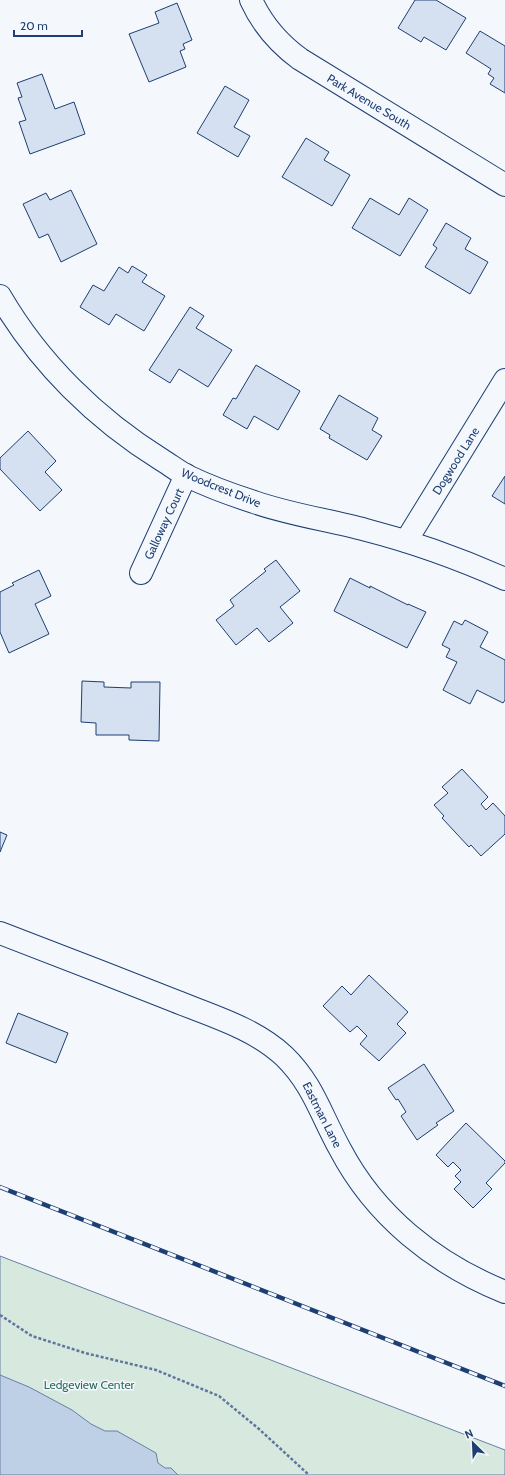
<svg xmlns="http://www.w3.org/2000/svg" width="505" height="1475" font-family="Cabin,sans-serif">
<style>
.green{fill:#d7e8df;stroke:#687fa3}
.water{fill:#bed0e5;stroke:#687fa3}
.building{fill:#d5e0f0;stroke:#1d3f73}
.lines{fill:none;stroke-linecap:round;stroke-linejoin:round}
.minor-casing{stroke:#1d3f73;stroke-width:24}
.path{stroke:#5e769c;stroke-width:2.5;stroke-dasharray:3 2;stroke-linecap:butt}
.minor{stroke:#f4f7fb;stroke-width:22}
.rail-casing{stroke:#1d3f73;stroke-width:4.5}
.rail{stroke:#f4f7fb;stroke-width:3;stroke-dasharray:9;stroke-linecap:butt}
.labels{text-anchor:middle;stroke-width:3;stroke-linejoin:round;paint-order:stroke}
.street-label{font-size:12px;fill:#1d3f73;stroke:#f4f7fb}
.park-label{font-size:12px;fill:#2c6c60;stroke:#f4f7fb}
</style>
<rect width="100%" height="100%" fill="#f4f7fb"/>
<path class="green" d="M0,1256L505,1450V1475H0Z"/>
<path class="water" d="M0,1375L29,1387L72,1410L91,1424L105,1431H117L156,1453L158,1463L165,1468H171L178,1475H0Z"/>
<g class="building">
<path d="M415,0H436L466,18L446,50L424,37L421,42L398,28Z"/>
<path d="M177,3L192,40L183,44L185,49L180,51L186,67L149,82L129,34L159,23L155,12Z"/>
<path d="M480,31L505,46V93L490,84L494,78L488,74L491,69L466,53Z"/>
<path d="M42,74L55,109L74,102L85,134L30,154L19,122L26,120L18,98L22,97L17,83Z"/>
<path d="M225,86L249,100L234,127L250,136L238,157L197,133Z"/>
<path d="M306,138L329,152L324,160L350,175L332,206L282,177Z"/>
<path d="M71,190L97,244L61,262L48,234L39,238L23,204L46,193L50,200Z"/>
<path d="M370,198L399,215L409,198L428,210L400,256L352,228Z"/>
<path d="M446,223L471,238L465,249L488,262L470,294L425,267L437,248L433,245Z"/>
<path d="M132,266L147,275L142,282L165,296L144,331L116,314L109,325L80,307L93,285L104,291L119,267L128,273Z"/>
<path d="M190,307L204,316L196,328L232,350L208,387L179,369L170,383L149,370Z"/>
<path d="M256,365L300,391L278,430L254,416L247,429L223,415L233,398L236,399Z"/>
<path d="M339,395L378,418L372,430L382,436L367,460L329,438L330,435L320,429Z"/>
<path d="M28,431L56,461L45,472L62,490L40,511L0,469V458Z"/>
<path d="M505,476V504L492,496Z"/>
<path d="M276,560L300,591L280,607L293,623L269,642L257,628L236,645L216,620L234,606L230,600L266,571L264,569Z"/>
<path d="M39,570L51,596L35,604L49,634L9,653L0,632V592L14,585L12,583Z"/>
<path d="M350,578L370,588V586L408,605V604L426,612L407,648L334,611Z"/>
<path d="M465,620L488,632L480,647L505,660V700L503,703L477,690L470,704L443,690L457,662L446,657L450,649L442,645L454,621L462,625Z"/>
<path d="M82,681L104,682V687L131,688V682H160L159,741L129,740V735H96V723L81,722Z"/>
<path d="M462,769L488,797L481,804L486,810L493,803L505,816V834L481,856L471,845L469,847L442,818L444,816L434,805L448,793L442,787Z"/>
<path d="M0,832L7,835L0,852Z"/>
<path d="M369,975L408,1012L397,1024L406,1033L379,1061L360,1044L367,1036L357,1026L350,1032L323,1006L342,986L351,995Z"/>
<path d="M18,1013L68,1033L56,1063L6,1043Z"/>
<path d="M424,1064L454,1111L436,1123L438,1125L417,1140L401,1116L406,1112L398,1099L396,1100L388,1088Z"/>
<path d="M466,1123L505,1161V1163L486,1183L492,1189L473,1208L454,1189L461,1182L455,1176L461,1170L453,1162L448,1167L436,1155Z"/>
</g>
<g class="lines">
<defs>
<g id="minor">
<path d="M251,0C262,24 278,43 300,59L505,185"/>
<path d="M0,296C39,363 96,419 162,460C170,465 178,471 187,476C208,486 232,495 254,502C291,515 329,520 366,530C413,542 460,559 505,579"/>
<path d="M406,541L505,380"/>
<path d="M141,573L186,475"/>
<path d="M0,933C58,955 117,978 175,1001C212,1016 254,1028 284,1056C313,1084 321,1115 340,1149C375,1216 435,1264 505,1292"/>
</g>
</defs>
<use href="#minor" class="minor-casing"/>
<path class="path" d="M0,1315L32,1336L85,1353L156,1370L219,1396L259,1429L309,1475"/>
<use href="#minor" class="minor"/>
<defs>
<path id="rail" d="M0,1187L505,1386"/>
</defs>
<use href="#rail" class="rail-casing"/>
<use href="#rail" class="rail"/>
</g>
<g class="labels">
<g class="street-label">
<text transform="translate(369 102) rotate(31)" y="4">Park Avenue South</text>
<text transform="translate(456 461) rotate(-58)" y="4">Dogwood Lane</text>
<text transform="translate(221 488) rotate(22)" y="4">Woodcrest Drive</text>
<text transform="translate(164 524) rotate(-65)" y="4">Galloway Court</text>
<text transform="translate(322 1115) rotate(63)" y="4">Eastman Lane</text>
</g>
<g class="park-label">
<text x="89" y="1389">Ledgeview Center</text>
</g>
</g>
<g transform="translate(473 1443) rotate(336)" stroke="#f4f7fb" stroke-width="3" paint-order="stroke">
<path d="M0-3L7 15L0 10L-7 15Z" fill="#1d3f73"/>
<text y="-6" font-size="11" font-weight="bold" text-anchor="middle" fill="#1d3f73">N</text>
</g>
<path d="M14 30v6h68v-6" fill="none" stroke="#1d3f73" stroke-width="2"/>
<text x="20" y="30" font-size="12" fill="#1d3f73" stroke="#f4f7fb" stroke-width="3" paint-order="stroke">20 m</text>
</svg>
